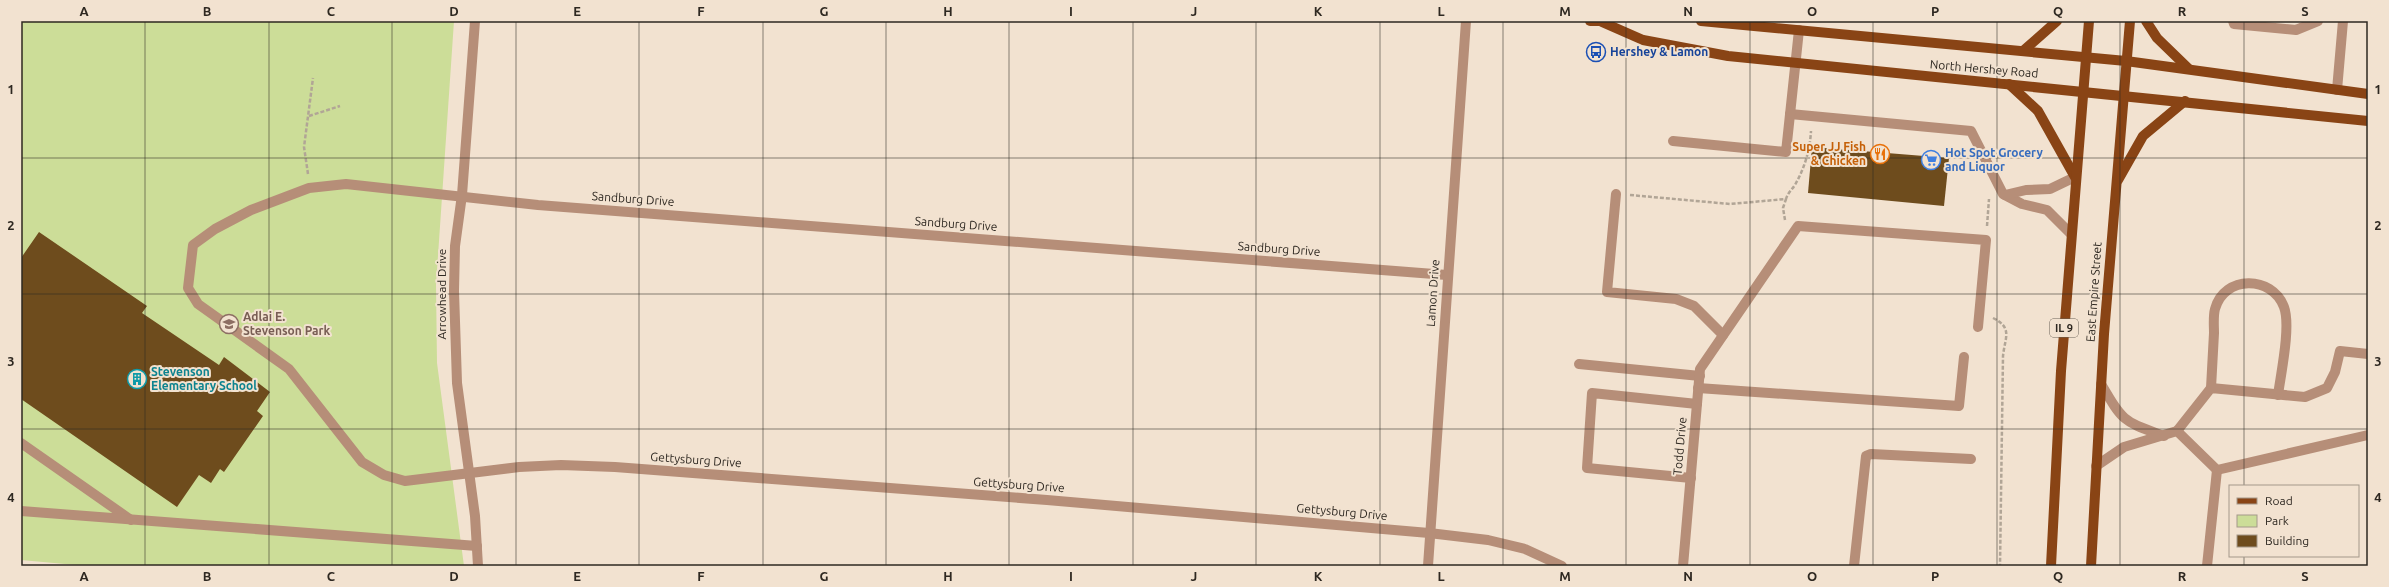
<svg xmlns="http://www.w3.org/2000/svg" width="2389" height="587" font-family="Ubuntu,sans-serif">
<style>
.green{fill:#ccdd98}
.building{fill:#6e4c1d}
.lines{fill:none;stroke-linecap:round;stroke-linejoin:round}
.path{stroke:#b1a596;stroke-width:2.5;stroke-dasharray:4 2;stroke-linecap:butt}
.minor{stroke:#b68e78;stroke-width:10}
.major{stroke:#894415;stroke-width:10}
.grid{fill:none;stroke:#2e2821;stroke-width:1;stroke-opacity:0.55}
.labels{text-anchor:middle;stroke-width:4;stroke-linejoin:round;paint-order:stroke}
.shield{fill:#f2e2d0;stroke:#696056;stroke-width:1}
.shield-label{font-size:11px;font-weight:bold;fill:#2e2821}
.transit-label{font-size:12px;font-weight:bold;fill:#164399;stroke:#f2e2d0;text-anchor:start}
.street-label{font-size:12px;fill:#2e2821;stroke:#f2e2d0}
.food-label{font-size:12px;font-weight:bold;fill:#c56008;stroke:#f2e2d0;text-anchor:end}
.shop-label{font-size:12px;font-weight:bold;fill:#366cbe;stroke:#f2e2d0;text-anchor:start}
.education-label{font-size:12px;font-weight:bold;fill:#785e54;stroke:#f2e2d0;text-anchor:start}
.culture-label{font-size:12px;font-weight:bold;fill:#0d838f;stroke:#f2e2d0;text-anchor:start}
.neatline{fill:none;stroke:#2e2821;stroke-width:1.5}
.grid-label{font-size:13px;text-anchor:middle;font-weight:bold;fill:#2e2821}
</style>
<rect width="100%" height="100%" fill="#f2e2d0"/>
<path class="green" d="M21,21H454L436,285L437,363L464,566H87L21,560Z"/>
<g class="building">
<path d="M1812,147L1949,158L1944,206L1808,193Z"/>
<path d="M39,232L147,306L142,313L219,365L224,357L270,392L257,411L263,416L224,472L220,469L211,483L199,475L177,507L21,399V258Z"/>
</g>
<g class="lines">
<g class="path">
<path d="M309,116L340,106"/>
<path d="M308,174L304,147L313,78"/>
<path d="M1630,195L1730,204L1786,199C1788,192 1793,189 1796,183C1805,167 1810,149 1811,131"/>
<path d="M1785,220L1783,208L1786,199"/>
<path d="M1987,226L1989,199"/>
<path d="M1993,318C2013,328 2005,337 2003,356L2000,566"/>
</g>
<g class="minor">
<path d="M475,21L462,195L455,246L454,291L457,383L475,516L478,566"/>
<path d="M2233,21L2234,24L2296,30L2318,21"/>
<path d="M2337,90L2343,21"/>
<path d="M1790,114L1971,131L2003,194L2022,204L2047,210L2071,234"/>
<path d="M1673,141L1786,152L1799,30"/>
<path d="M1616,194L1607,292L1676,299L1694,306L1723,335"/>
<path d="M2005,195L2026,190L2050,189L2075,177"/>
<path d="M1447,275L538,205L346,184L309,188L251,210L215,229L193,245L188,288L198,304L289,369L362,462L384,475L405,481L519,467L561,465L615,467L1047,500L1429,533L1488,540L1525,549L1562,566"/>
<path d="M1579,364L1700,376"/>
<path d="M2101,384C2124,423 2123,421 2164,436"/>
<path d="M1698,388L1959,406L1964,357"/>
<path d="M2211,388C2212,370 2213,351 2214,333C2214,326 2213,316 2215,309C2224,275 2272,275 2284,307C2291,326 2281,373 2278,395"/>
<path d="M2177,431L2211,388L2305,397L2327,388L2335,372L2340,351L2368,354"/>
<path d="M21,443L131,520"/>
<path d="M2096,466L2124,447L2177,431L2217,470L2368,435"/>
<path d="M1691,478L1587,468L1592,393L1697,404"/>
<path d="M21,511L477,546"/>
<path d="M1428,566L1466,21"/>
<path d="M1683,566L1700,369L1798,226L1986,240L1978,327"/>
<path d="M1854,566L1866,456L1871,454L1971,459"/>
<path d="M2207,566L2217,470"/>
</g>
<g class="major">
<path d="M1590,21H1609"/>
<path d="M1701,21L2126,61L2368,94"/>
<path d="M2146,21L2157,38L2189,69"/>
<path d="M1602,22L1643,40L1728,56L2368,121"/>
<path d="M2023,51L2057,21"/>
<path d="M2009,84L2038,111L2075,177"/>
<path d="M2118,180L2143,136L2185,101"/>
<path d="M2051,566L2061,371L2089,21"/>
<path d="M2091,566L2104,334L2130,21"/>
</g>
</g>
<path class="grid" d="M145,21V566M269,21V566M392,21V566M516,21V566M639,21V566M763,21V566M886,21V566M1009,21V566M1133,21V566M1256,21V566M1380,21V566M1503,21V566M1626,21V566M1750,21V566M1873,21V566M1997,21V566M2120,21V566M2244,21V486M21,158H2368M21,294H2368M21,429H2368M2244,556V566"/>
<defs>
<symbol id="bus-ring" viewBox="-11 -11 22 22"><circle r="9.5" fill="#f2e2d0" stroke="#1a4fb4" stroke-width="1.5"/><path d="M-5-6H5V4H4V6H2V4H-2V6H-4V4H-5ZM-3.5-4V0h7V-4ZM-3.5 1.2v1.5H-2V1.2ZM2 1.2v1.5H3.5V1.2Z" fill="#1a4fb4"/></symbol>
<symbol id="restaurant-ring" viewBox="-11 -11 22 22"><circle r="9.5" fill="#f2e2d0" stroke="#e8710a" stroke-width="1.5"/><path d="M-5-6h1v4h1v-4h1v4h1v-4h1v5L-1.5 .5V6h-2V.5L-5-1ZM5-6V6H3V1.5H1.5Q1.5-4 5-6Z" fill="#e8710a"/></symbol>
<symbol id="supermarket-ring" viewBox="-11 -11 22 22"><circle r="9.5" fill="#f2e2d0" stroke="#3f7fe0" stroke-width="1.5"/><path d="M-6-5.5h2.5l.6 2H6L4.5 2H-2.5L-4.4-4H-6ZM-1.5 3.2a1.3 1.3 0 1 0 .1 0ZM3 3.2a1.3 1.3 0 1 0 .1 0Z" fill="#3f7fe0"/></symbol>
<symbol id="school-ring" viewBox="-11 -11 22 22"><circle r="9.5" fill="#f2e2d0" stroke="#8d6e63" stroke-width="1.5"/><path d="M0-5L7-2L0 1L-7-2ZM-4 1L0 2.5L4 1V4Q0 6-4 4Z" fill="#8d6e63"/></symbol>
<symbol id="building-ring" viewBox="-11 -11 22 22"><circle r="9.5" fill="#f2e2d0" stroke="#0f9aa8" stroke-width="1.5"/><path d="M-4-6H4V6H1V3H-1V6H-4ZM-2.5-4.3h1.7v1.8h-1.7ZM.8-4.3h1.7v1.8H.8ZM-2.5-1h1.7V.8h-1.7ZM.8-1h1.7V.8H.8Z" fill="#0f9aa8"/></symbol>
</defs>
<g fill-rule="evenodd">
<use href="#bus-ring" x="1585" y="41" width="22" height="22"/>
<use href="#restaurant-ring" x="1869" y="143" width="22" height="22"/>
<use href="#supermarket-ring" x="1920" y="149" width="22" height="22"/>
<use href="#school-ring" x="218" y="313" width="22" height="22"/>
<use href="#building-ring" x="126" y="368" width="22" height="22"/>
</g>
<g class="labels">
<rect class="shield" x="2050" y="319" width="28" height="18" rx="3"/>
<g class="shield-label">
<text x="2064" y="332">IL 9</text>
</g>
<g class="transit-label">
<text x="1610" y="56">Hershey &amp; Lamon</text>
</g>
<g class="street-label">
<text transform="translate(1984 69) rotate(5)" y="4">North Hershey Road</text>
<text transform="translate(633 199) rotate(4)" y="4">Sandburg Drive</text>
<text transform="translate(956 224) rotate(4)" y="4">Sandburg Drive</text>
<text transform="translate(1279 249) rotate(4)" y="4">Sandburg Drive</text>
<text transform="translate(2094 292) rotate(-86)" y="4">East Empire Street</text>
<text transform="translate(1433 293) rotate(-86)" y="4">Lamon Drive</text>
<text transform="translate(442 294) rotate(-90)" y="4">Arrowhead Drive</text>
<text transform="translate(1680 446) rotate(-85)" y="4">Todd Drive</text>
<text transform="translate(696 460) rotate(4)" y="4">Gettysburg Drive</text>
<text transform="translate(1019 485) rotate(4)" y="4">Gettysburg Drive</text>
<text transform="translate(1342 512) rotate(5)" y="4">Gettysburg Drive</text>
</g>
<g class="food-label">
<text x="1866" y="151">Super JJ Fish<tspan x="1866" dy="14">&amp; Chicken</tspan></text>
</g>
<g class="shop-label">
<text x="1945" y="157">Hot Spot Grocery<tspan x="1945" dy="14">and Liquor</tspan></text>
</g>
<g class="education-label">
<text x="243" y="321">Adlai E.<tspan x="243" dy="14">Stevenson Park</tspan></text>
</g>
<g class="culture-label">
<text x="151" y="376">Stevenson<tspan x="151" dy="14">Elementary School</tspan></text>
</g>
</g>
<rect width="2389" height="587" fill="none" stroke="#f2e2d0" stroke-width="44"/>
<rect x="2229" y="485" width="130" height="72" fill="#f2e2d0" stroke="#a4988a"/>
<rect x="2237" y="498" width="20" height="6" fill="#894415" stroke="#a4988a"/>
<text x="2265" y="505" font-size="12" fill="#2e2821">Road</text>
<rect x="2237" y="515" width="20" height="12" fill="#ccdd98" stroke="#a4988a"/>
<text x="2265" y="525" font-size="12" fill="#2e2821">Park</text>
<rect x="2237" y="535" width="20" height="12" fill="#6e4c1d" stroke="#a4988a"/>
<text x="2265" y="545" font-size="12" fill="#2e2821">Building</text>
<rect x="22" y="22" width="2345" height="543" class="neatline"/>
<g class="grid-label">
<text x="84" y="16">A</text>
<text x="207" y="16">B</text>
<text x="331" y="16">C</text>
<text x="454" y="16">D</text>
<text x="577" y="16">E</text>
<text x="701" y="16">F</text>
<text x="824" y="16">G</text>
<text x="948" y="16">H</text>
<text x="1071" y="16">I</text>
<text x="1194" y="16">J</text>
<text x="1318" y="16">K</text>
<text x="1441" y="16">L</text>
<text x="1565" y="16">M</text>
<text x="1688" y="16">N</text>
<text x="1812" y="16">O</text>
<text x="1935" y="16">P</text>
<text x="2058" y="16">Q</text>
<text x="2182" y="16">R</text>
<text x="2305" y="16">S</text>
<text x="11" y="94">1</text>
<text x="2378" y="94">1</text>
<text x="11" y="230">2</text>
<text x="2378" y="230">2</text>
<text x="11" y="366">3</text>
<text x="2378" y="366">3</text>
<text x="11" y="502">4</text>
<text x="2378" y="502">4</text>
<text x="84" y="581">A</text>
<text x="207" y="581">B</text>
<text x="331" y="581">C</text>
<text x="454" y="581">D</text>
<text x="577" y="581">E</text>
<text x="701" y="581">F</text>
<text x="824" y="581">G</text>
<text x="948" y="581">H</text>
<text x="1071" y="581">I</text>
<text x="1194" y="581">J</text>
<text x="1318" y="581">K</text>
<text x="1441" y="581">L</text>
<text x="1565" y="581">M</text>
<text x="1688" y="581">N</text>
<text x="1812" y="581">O</text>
<text x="1935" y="581">P</text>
<text x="2058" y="581">Q</text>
<text x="2182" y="581">R</text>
<text x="2305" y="581">S</text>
</g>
</svg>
